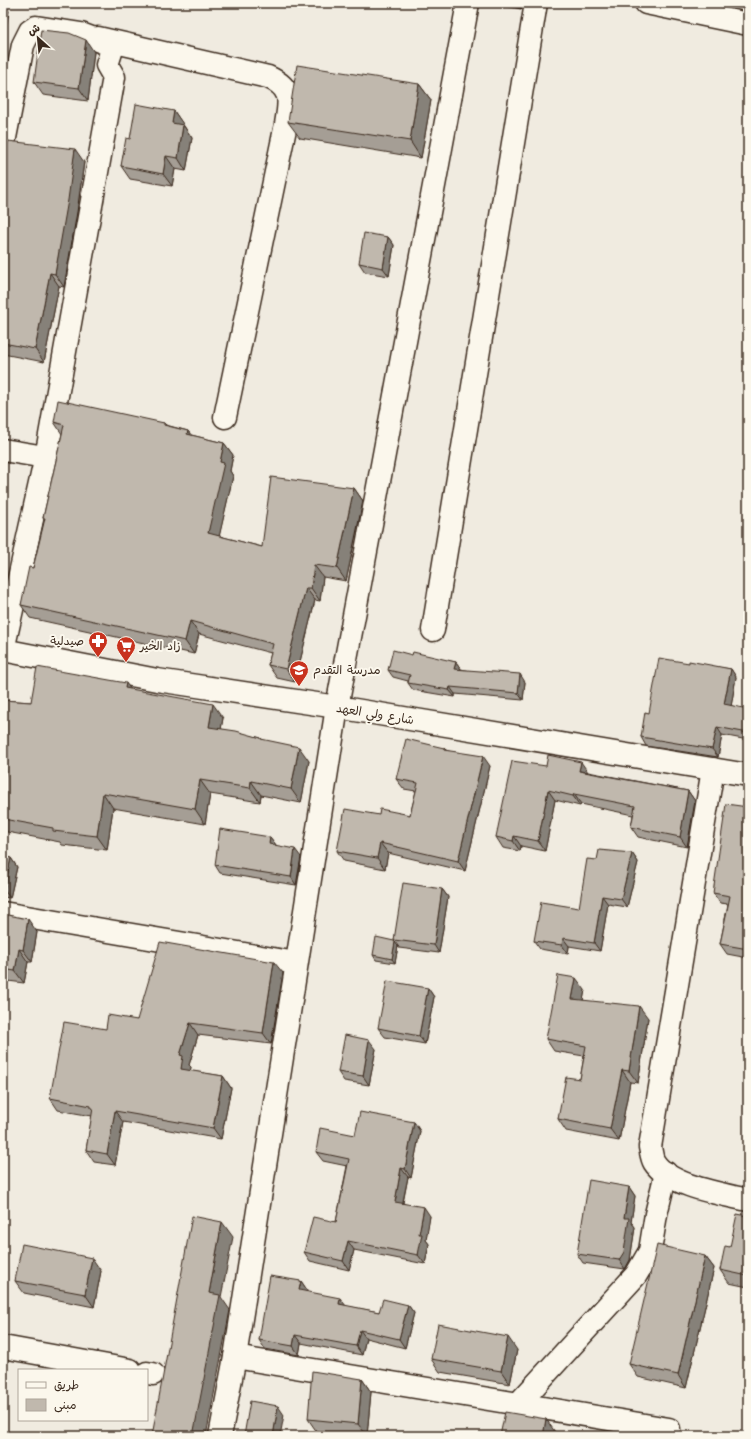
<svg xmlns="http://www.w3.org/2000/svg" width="751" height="1439" font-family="Kalam,'Playpen Sans Arabic',sans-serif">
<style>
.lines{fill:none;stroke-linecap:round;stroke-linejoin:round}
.minor-casing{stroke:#3b2a1e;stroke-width:25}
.major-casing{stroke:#3b2a1e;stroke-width:25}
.minor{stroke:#fbf7ec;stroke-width:22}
.major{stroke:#fbf7ec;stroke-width:22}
.wall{fill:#a59e95;stroke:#3b2a1e}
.shaded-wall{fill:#868179;stroke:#3b2a1e}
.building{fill:#c0b8ad;stroke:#3b2a1e}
.labels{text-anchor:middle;stroke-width:4;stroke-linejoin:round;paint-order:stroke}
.poi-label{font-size:12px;fill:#3b2a1e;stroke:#fbf7ec;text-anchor:start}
.street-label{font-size:12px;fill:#3b2a1e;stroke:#fbf7ec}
</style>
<rect width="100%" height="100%" fill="#f0ebe0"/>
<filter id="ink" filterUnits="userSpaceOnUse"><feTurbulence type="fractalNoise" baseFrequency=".025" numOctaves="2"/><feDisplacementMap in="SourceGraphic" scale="8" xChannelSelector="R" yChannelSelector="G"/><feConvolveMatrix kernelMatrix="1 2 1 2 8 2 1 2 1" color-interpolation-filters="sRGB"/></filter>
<g filter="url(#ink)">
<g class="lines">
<defs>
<g id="minor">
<path d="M646,3L748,24"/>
<path d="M98,38L268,77C293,88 290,101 286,124L225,417"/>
<path d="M3,148L23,45L30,31L36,27L81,34L113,46L107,65L114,77L47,452L3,650"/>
<path d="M3,450L45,457"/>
<path d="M433,630L536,3"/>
<path d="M713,769L650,1147C651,1152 652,1159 654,1162C669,1186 722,1194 748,1200"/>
<path d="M3,913L296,963"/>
<path d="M3,1347L130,1370"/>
<path d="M235,1357L669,1429"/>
<path d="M147,1373L153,1374"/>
<path d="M518,1404L636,1275L650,1251L656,1214L666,1173"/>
<path d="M220,1436L235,1357L337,707L468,3"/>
</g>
<path id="major" d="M3,650L157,680L337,707L748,775"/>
</defs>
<use href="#minor" class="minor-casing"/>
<use href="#major" class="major-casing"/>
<use href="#minor" class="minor"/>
<use href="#major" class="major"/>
</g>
<g class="wall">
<path d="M498,3H522L521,9L500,5Z"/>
<path d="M94,52L88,101L43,95L34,82Z"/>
<path d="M419,84L431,100L421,158L300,138L288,122Z"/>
<path d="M174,111L192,138L186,171L175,169L172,186L130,179L121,166L130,139Z"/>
<path d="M84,162L77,212L64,287L59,286L44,362L3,354V182Z"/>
<path d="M388,237L394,245L389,276L365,272L359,263Z"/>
<path d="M54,422L164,423L166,425L188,431L191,435L224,443L233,455L230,471L233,476L219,536L262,547L354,488L363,501L346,581L323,577L320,601L315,600L295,682L277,678L268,665L271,653L199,634L194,654L30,618L21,605L33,568L44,520L43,518L62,434Z"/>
<path d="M412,655L456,662L461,669L525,682L523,700L455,694V697L413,690L408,683V681L393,677L388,670Z"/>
<path d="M689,663L731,669L736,677L731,706L748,709V740L722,735L718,757L646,746L641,737L649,713Z"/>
<path d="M131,689L223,718L221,729L261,738L263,740L309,761L301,803L261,795L260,802L210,794L205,824L113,808L107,850L62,845L60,842L7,832L3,827V786L4,782H3V700L31,702Z"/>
<path d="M444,748L446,750L490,766L465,871L388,853L385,869L344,861L337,851L379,815H410L416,791L404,789L396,779Z"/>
<path d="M546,766L588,772L688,791L695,801L687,847L638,837L631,827L633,815L581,804L580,806L555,800L545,851L521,846L520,851L503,848L496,837Z"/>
<path d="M748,807V958L727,954L720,944L728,904L720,903L713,893Z"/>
<path d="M270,837L276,845V846L301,857L296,885L220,873L215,865Z"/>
<path d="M632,853L638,862L627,907L608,904L600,951L569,946L568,954L540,949L534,941L579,908L597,860Z"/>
<path d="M3,856L11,858L17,867L10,898L3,897Z"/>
<path d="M442,889L448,897L439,953L399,948L398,946L395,963L376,960L373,955L394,941Z"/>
<path d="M3,914L37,932L32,962H28L24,983L8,981L6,991L3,990Z"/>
<path d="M283,973L271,1044L198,1035L189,1065L191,1067L190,1071L223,1076L231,1088L221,1139L123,1122L115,1165L94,1162L86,1150L92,1116L58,1110L50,1098L106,1029L137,1020Z"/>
<path d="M428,988L434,997L425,1044L385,1037L378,1028Z"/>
<path d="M585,990L583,1000L648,1018L638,1083L630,1082L619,1141L566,1131L558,1119L580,1079L584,1056L554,1051L546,1039Z"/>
<path d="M376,1049L369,1085L344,1081L338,1072Z"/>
<path d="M414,1122L420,1131L411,1178L408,1177L403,1203L430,1216L426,1240L429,1244L425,1264L354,1250L349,1270L310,1261L304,1252L336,1222L347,1166L323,1161L316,1152L355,1135Z"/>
<path d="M629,1187L635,1196L631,1222L635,1227L630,1260L625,1269L583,1263L577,1254Z"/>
<path d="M748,1216V1287L729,1283L720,1270L730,1247Z"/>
<path d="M705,1256L714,1268L686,1388L638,1377L629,1364Z"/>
<path d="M101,1271L94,1307L24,1293L15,1281Z"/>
<path d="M301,1281L307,1290L306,1292L346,1306L379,1312L408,1305L414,1313L405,1348L366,1338L362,1355L301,1343L299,1355L265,1349L259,1340Z"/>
<path d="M517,1350L510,1384L440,1372L431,1359Z"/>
<path d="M362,1379L371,1392L367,1436L317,1432L308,1419Z"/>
</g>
<g class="shaded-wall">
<path d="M3,3L9,11L3,42Z"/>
<path d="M517,3H522L521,9Z"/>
<path d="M86,40L94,52L88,101L79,88Z"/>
<path d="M419,84L431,100L421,158L410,141Z"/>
<path d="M174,111L183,124L181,136L172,123Z"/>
<path d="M183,125L192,138L186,171L178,158Z"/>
<path d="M75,149L84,162L77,212L64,287L55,274Z"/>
<path d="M166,156L175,169L172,186L163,174Z"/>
<path d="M388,237L394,245L389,276L383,268Z"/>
<path d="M50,273L59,286L44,362L35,349Z"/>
<path d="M188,431L197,443L187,434Z"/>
<path d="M224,443L233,455L230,471L233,476L217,546L208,533L220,462Z"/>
<path d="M354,488L363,501L346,581L337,568Z"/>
<path d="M314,565L323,577L320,601L311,588Z"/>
<path d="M306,588L315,600L295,682L286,669Z"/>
<path d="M190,621L199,634L194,654L185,641Z"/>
<path d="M456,662L461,669L459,676L454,669Z"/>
<path d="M731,669L736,677L730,713L724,704Z"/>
<path d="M520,674L525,682L523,700L518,693Z"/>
<path d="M126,683L136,697L125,688Z"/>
<path d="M450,687L455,694V697L449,690Z"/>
<path d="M213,704L223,718L219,741L209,727Z"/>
<path d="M717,727L722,735L718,757L712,749Z"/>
<path d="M299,747L309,761L301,803L291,789Z"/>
<path d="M483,756L490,766L465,871L458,861Z"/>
<path d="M581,762L588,772L579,771Z"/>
<path d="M200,780L210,794L205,824L195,809Z"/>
<path d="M251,781L261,795L260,802L250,788Z"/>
<path d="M548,790L555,800L545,851L538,841Z"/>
<path d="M688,791L695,801L687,847L680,837Z"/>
<path d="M103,793L113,808L107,850L97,836Z"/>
<path d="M574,794L581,804L580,806L573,796Z"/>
<path d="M514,836L521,846L520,851L513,841Z"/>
<path d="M270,837L276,845L275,852L269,844Z"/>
<path d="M380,843L388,853L385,869L377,858Z"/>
<path d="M295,849L301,857L296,885L291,877Z"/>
<path d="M632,853L638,862L627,907L621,899Z"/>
<path d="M11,858L17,867L10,898L4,890Z"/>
<path d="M442,889L448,897L439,953L434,945Z"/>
<path d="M602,896L608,904L600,951L594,943Z"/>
<path d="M28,919L37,932L32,962L23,950Z"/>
<path d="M563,938L569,946L568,954L562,945Z"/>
<path d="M395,942L398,946L395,963L392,959Z"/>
<path d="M19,949L28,962L24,983L15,971Z"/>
<path d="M274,962L283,973L271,1044L263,1033Z"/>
<path d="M3,974L8,981L6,991L3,987Z"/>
<path d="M576,978L585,990L581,1011L572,999Z"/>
<path d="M428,988L434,997L425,1044L419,1036Z"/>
<path d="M639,1006L648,1018L638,1083L629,1071Z"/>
<path d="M190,1023L198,1035L189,1065L191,1067L189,1081L181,1069L180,1055Z"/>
<path d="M369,1040L376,1049L369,1085L363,1076Z"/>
<path d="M622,1070L630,1082L619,1141L610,1129Z"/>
<path d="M223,1076L231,1088L221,1139L213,1128Z"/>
<path d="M115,1111L123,1122L115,1165L107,1154Z"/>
<path d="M414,1122L420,1131L411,1178L405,1169Z"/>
<path d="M401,1168L408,1177L401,1211L395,1202Z"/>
<path d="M629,1187L635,1196L631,1222L635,1227L630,1260L625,1269L619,1260L624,1218Z"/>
<path d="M424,1207L430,1216L426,1240L429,1244L425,1264L418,1255L419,1234Z"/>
<path d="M222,1222L233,1237L221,1297L230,1310L206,1436H193L209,1293Z"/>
<path d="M348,1241L354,1250L349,1270L343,1261Z"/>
<path d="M705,1256L714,1268L686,1388L678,1375Z"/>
<path d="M92,1258L101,1271L94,1307L85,1294Z"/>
<path d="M301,1281L307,1290L305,1299L299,1290Z"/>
<path d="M340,1298L346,1306L339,1304Z"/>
<path d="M408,1305L414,1313L405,1348L399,1339Z"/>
<path d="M360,1330L366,1338L362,1355L356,1346Z"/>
<path d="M295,1335L301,1343L299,1355L293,1346Z"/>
<path d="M508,1337L517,1350L510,1384L501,1371Z"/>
<path d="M362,1379L371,1392L367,1436L358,1424Z"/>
<path d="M278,1406L284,1415L280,1436H273Z"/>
<path d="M546,1419L555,1432L554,1436H543Z"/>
</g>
<g class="building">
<path d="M41,30L69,33L86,40L79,88L34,82Z"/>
<path d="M297,65L419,84L410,141L288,122Z"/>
<path d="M136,104L174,111L172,123L183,125L178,158L166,156L163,174L121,166L126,138L130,139Z"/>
<path d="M8,141L75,149L68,200L55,274L50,273L35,349L3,343V182Z"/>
<path d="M364,233L388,237L383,268L359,263Z"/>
<path d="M58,400L164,423V425L188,431L187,434L224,443L220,462L224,463L208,533L262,547L271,477L354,488L337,568L314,565L311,588H306L286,669L268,665L273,644L190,621L185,641L21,605L29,567L33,568L45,518H43L64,425L54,422Z"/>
<path d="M393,650L412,655L413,652L456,662L454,669L520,674L518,693L450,687L449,690L408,683L410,675L388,670Z"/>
<path d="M659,658L689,663V661L731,669L724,704L748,709V733L717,727L712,749L641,737L645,712L649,713Z"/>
<path d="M37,667L126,683L125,688L213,704L209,727L236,731L261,738V739L299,747L291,789L251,781L250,788L200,780L195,809L103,793L97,836L53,831V828L3,819V786L6,769L3,768V700L31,702Z"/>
<path d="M406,739L444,748V750L483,756L458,861L380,843L377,858L337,851L345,809L379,815L380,809L410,815L418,783L396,779Z"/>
<path d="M548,755L581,762L579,771L688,791L680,837L631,827L635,806L574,794L573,796L548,790L538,841L514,836L513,841L496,837L512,761L546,766Z"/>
<path d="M726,804L748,807V949L720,944L730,896L713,893Z"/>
<path d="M220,829L270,837L269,844L295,849L291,877L215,865Z"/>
<path d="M599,850L632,853L621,899L602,896L594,943L563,938L562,945L534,941L541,902L579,908L587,859L597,860Z"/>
<path d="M3,856L11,858L4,890H3Z"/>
<path d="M403,883L442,889L434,945L394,940Z"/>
<path d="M3,914L28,919L23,950L19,949L15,971L3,969Z"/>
<path d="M376,937L394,941L395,942L392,959L373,955Z"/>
<path d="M160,942L274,962L263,1033L190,1023L180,1055L183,1056L181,1069L223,1076L213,1128L115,1111L107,1154L86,1150L93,1108H91V1106L50,1098L64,1022L106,1029L108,1015L137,1020Z"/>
<path d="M558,975L576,978L572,999L639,1006L629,1071L622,1070L610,1129L558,1119L566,1077L580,1079L586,1046L546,1039Z"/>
<path d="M387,981L428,988L419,1036L378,1028Z"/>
<path d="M345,1035L369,1040L363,1076L338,1072Z"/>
<path d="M360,1112L414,1122L405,1169L401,1168L395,1202L424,1207L419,1234H422L418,1255L348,1241L343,1261L304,1252L313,1217L336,1222L349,1159L316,1152L320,1128L355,1135Z"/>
<path d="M589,1180L629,1187L624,1218H629L624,1252L619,1260L577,1254Z"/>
<path d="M737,1214L748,1216V1276L720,1270L725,1246L730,1247Z"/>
<path d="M192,1216L222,1222L209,1293L220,1295L193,1436H152Z"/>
<path d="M22,1244L92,1258L85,1294L15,1281Z"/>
<path d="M657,1245L705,1256L678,1375L629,1364Z"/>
<path d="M270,1276L301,1281L299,1290L340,1298L339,1304L379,1312L383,1299L408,1305L399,1339L360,1330L356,1346L295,1335L293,1346L259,1340Z"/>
<path d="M438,1324L508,1337L501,1371L431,1359Z"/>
<path d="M312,1371L362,1379L358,1424L308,1419Z"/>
<path d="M250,1401L278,1406L273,1436H244Z"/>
<path d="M505,1412L546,1419L543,1436H500Z"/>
</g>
</g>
<defs>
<symbol id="pharmacy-pin" viewBox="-11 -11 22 30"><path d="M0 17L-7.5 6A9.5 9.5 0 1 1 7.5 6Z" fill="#c8321e" stroke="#fbf7ec"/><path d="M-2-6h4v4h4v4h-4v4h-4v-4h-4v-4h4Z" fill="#fff"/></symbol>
<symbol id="supermarket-pin" viewBox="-11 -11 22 30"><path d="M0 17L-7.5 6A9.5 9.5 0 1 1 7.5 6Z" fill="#c8321e" stroke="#fbf7ec"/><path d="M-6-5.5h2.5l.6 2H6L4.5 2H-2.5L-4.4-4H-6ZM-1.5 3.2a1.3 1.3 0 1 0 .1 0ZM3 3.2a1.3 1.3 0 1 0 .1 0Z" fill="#fff"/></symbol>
<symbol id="school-pin" viewBox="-11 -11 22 30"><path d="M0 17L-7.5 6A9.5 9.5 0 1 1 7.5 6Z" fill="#c8321e" stroke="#fbf7ec"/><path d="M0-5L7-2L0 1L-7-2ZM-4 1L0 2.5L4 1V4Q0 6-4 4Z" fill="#fff"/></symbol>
</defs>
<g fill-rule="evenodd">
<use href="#pharmacy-pin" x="87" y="630" width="22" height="30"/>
<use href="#supermarket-pin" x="115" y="635" width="22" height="30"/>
<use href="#school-pin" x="288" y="659" width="22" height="30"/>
</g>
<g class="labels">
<g class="poi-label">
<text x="84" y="645" text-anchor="end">صيدلية</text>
<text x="140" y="650">زاد الخير</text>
<text x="313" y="674">مدرسة التقدم</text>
</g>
<g class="street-label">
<text transform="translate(375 714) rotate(9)" y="4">شارع ولي العهد</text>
</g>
</g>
<rect width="751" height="1439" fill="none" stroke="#fbf7ec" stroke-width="16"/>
<rect x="8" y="8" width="735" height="1423" fill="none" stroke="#3b2a1e" stroke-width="1.5" filter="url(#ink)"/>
<rect x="18" y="1369" width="130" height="52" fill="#fbf7ec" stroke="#aea59a"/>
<rect x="26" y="1382" width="20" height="6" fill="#fbf7ec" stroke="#aea59a"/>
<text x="54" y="1389" font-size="12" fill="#3b2a1e">طريق</text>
<rect x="26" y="1399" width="20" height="12" fill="#c0b8ad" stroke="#aea59a"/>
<text x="54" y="1409" font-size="12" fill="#3b2a1e">مبنى</text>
<g transform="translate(38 38) rotate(333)" stroke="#fbf7ec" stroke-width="3" paint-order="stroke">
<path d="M0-3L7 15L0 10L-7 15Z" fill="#3b2a1e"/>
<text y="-6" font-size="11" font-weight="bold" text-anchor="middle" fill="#3b2a1e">ش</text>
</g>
</svg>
